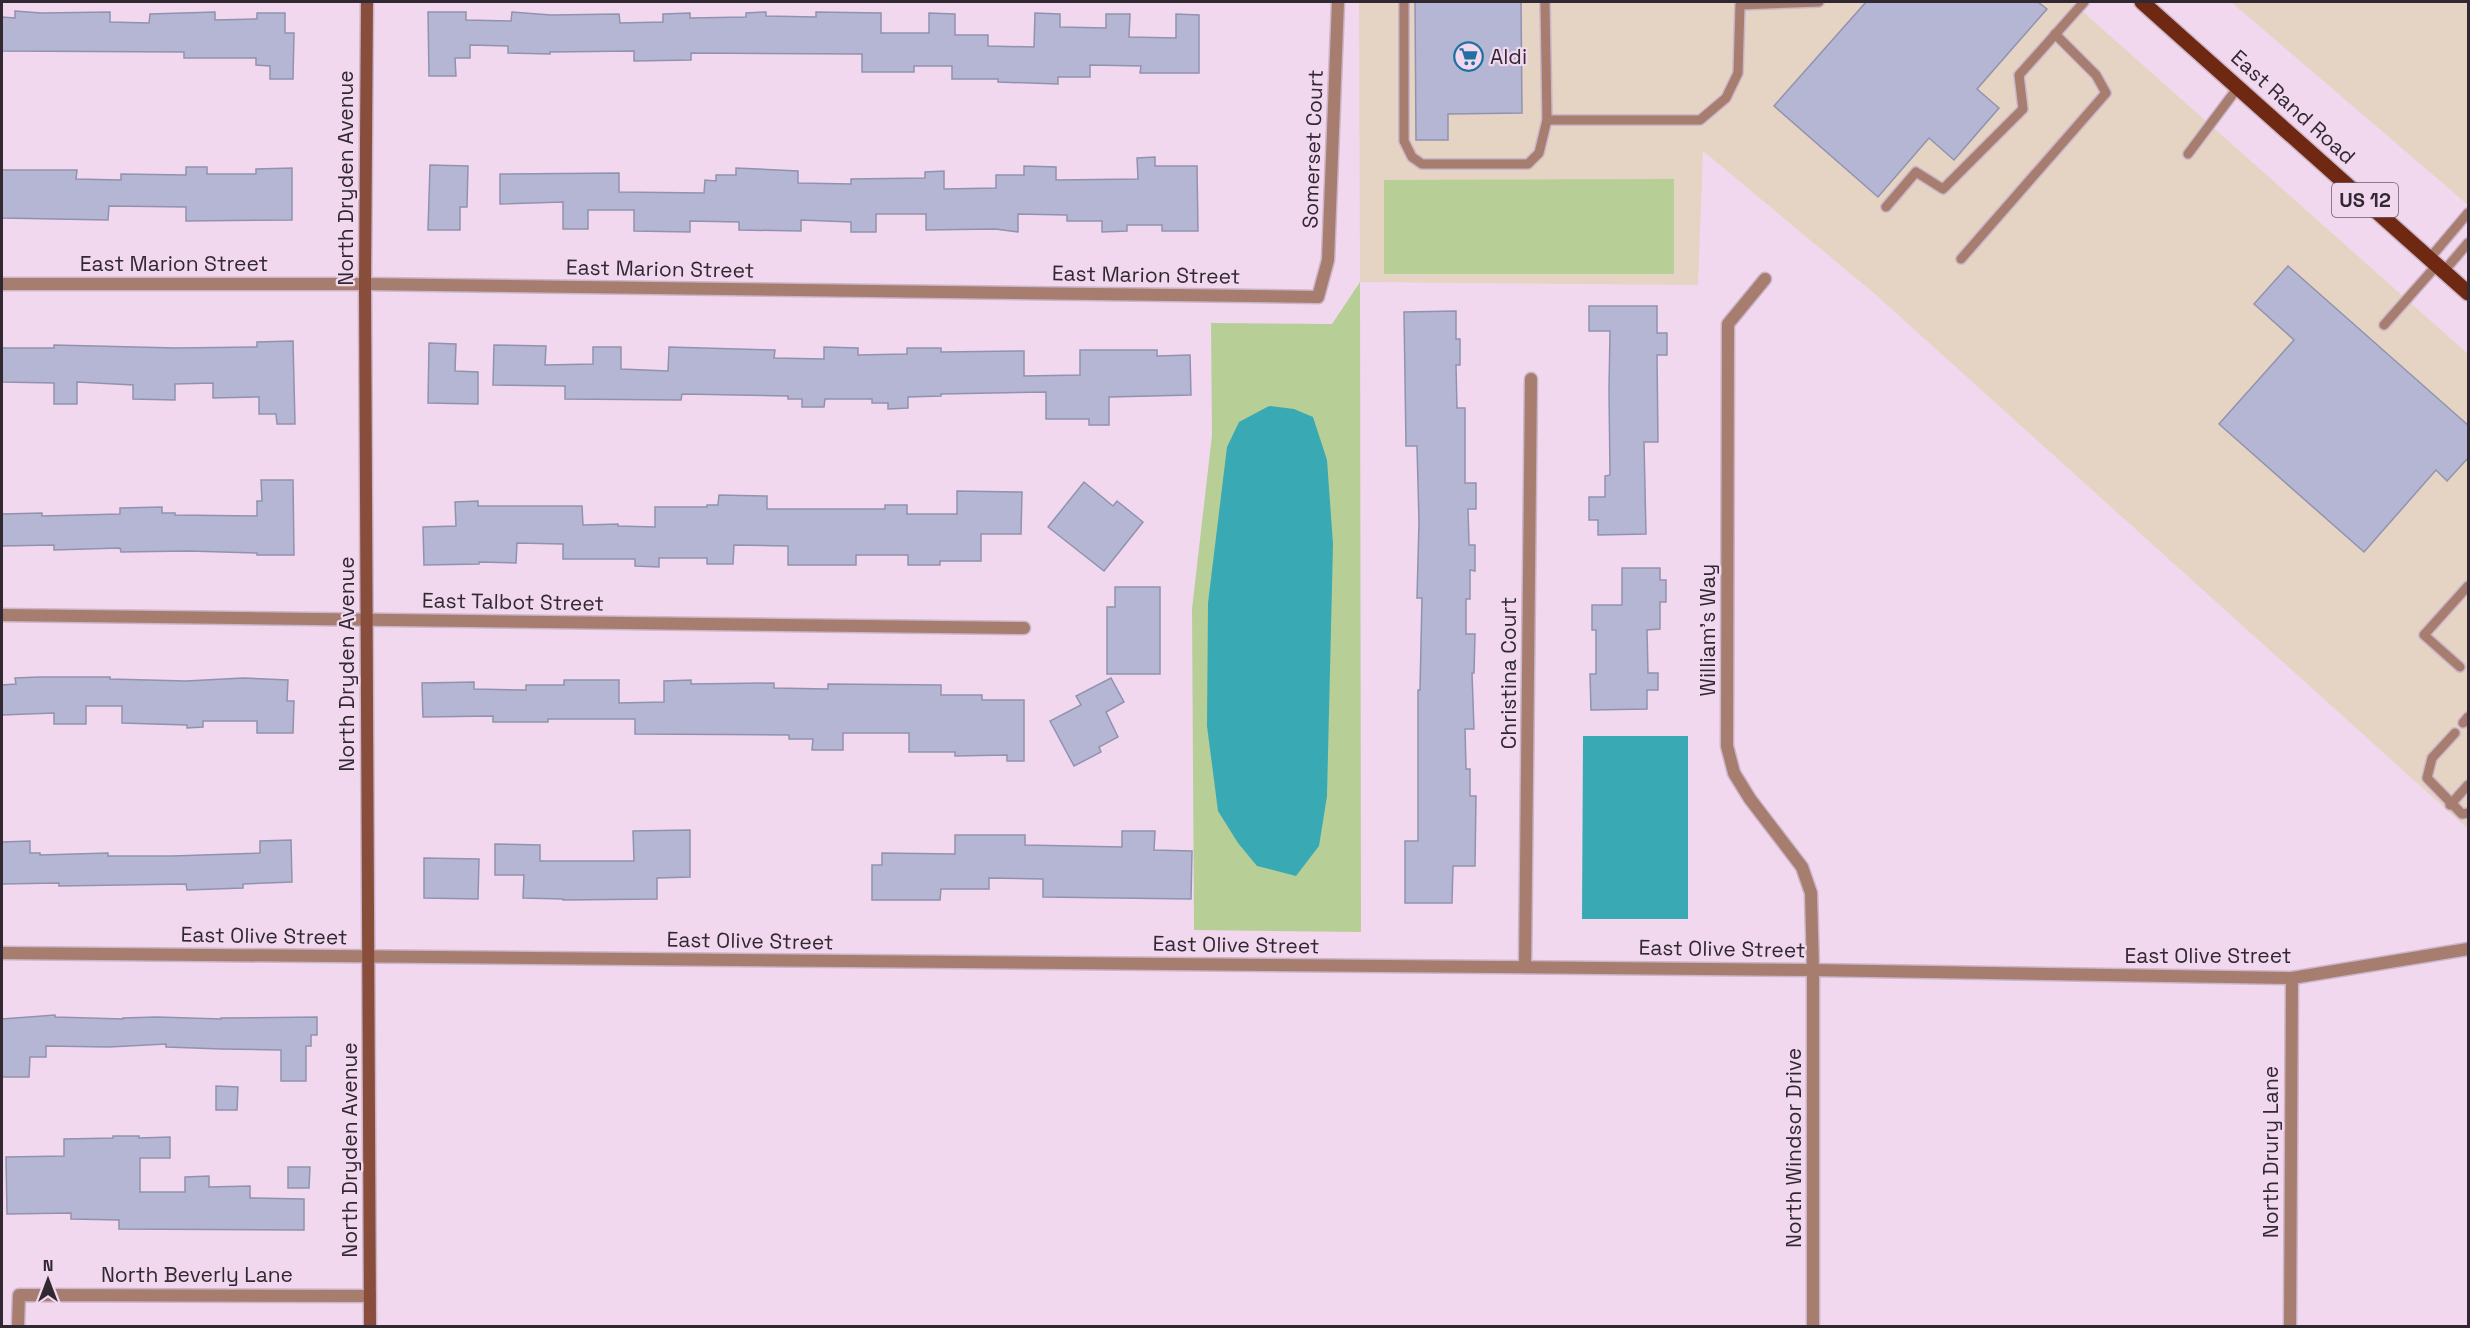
<svg xmlns="http://www.w3.org/2000/svg" width="2470" height="1328" font-family="'Space Grotesk',sans-serif">
<style>
.commercial{fill:#e5d4c3}
.green{fill:#b7cf97}
.water{fill:#39a9b4}
.building{fill:#b4b6d3;stroke:#9192ae;stroke-width:1.5}
.lines{fill:none;stroke-linecap:round;stroke-linejoin:round}
.lane-casing{stroke:#cbb5c9;stroke-width:12}
.street-casing{stroke:#cbb5c9;stroke-width:15}
.secondary-casing{stroke:#cbb5c9;stroke-width:15}
.primary-casing{stroke:#cbb5c9;stroke-width:18}
.lane{stroke:#a77d70;stroke-width:9}
.street{stroke:#a77d70;stroke-width:12}
.secondary{stroke:#884d3b;stroke-width:12}
.primary{stroke:#6f2811;stroke-width:15}
.labels{text-anchor:middle;stroke-width:4.5;stroke-linejoin:round;paint-order:stroke}
.shield{fill:#f1d8ef;stroke:#6b5d6a;stroke-width:1.5}
.shield-label{font-size:20px;font-weight:bold;fill:#312831}
.poi-label{font-size:21px;fill:#312831;stroke:#f1d8ef;text-anchor:start}
.street-label{font-size:21px;fill:#312831;stroke:#f1d8ef}
</style>
<rect width="100%" height="100%" fill="#f1d8ef"/>
<g class="commercial">
<path d="M1359,2H2072L2468,354V829L1876,295L1703,151L1698,285L1360,282Z"/>
<path d="M2231,2H2468V205Z"/>
</g>
<g class="green">
<path d="M1674,179V274H1384V180Z"/>
<path d="M1360,282L1361,932L1194,930L1192,609L1212,435L1211,323L1332,324Z"/>
</g>
<g class="water">
<path d="M1269,406L1294,409L1313,417L1327,460L1333,544L1327,796L1319,846L1296,876L1257,866L1238,843L1218,811L1207,726L1208,603L1227,447L1239,422Z"/>
<path d="M1583,736H1688V919H1582Z"/>
</g>
<g class="building">
<path d="M1415,2H1521L1522,113L1448,114V140H1416Z"/>
<path d="M1866,2H2038L2047,9L1977,89L1999,108L1954,160L1929,138L1878,197L1774,106Z"/>
<path d="M15,11L41,13L110,12V22L149,23L150,14L215,12V20L257,19V13H285V33H294L293,79H270V66L256,65V58H184V52L2,51V17L15,18Z"/>
<path d="M428,12H466V20L511,21L512,12L551,15L619,14L620,23L663,22V14L690,13V18L746,17V13L766,12V16L816,17V12L881,13V33H929V13L955,14V35H988V46L1034,47L1035,13L1060,14V27L1106,28V14H1130L1129,37L1176,38V14L1199,15V73H1140L1141,66L1090,65V77H1058V84L998,82V79H952V66H914V72H862V54L691,53V60L634,61V51L550,52V54L508,53V46L470,45V58H455L456,76H429Z"/>
<path d="M1155,157V166H1197L1198,231H1162V225H1127V231L1102,232V221H1067V215L1018,214V232L995,229L926,230V214H876V232H851V222L801,220V231L739,230V222L690,221V232L634,231V210H588V229H563V202L500,204V174L619,173V192L704,193L705,180L716,181V175H736V168L798,171V183L851,184V179L925,178V172L944,171V189L996,188V175H1024V166L1056,167V180L1138,179L1137,158Z"/>
<path d="M430,165L468,166L467,207H460V230H428Z"/>
<path d="M186,167H207V174H256V169L292,168V220L186,221V207L109,206L108,220L2,218V170H77L76,179L121,180V174L186,175Z"/>
<path d="M2288,266L2469,426V457L2447,481L2436,470L2364,552L2219,424L2294,340L2254,304Z"/>
<path d="M1589,306H1657V333H1667V355H1657L1658,442H1644L1646,534L1598,535V520H1589V497H1605V476L1610,475L1609,390L1610,331H1589Z"/>
<path d="M1456,311V339H1460V365H1456L1457,408H1465V483H1476V509H1468L1469,545H1475V571L1470,570V599H1466V634H1475L1474,673H1472L1474,729H1465L1466,769H1470V796H1476L1475,866H1453L1452,903H1405V841H1418V690H1420L1422,598H1417L1419,522L1417,446H1406L1404,312Z"/>
<path d="M293,341L295,424H277L276,414H259V397L213,398V383L175,384V400L133,399V385L77,382V404H54V383L2,382V348H54V345L176,348L257,347V342Z"/>
<path d="M429,343L456,344L455,371L478,372V404L428,403Z"/>
<path d="M494,345L546,346L545,365L593,364V347H621V369L668,371L669,347L775,350L774,358L824,359V347L858,348V355L907,354V348H941V352L1024,351V376L1080,375V350H1157V356L1190,355L1191,395L1109,397V425H1089V419H1046V392L941,394V396L908,397V408L888,409V403H872V399H825L824,407H802V399H788V396L682,394L681,400L565,399V386L493,385Z"/>
<path d="M261,480H293L294,555H257V553L189,551L121,552L120,548L54,550V545L2,546V514L42,513V516L120,514V508L162,507V513H175V515L257,516V501H262Z"/>
<path d="M1084,482L1113,506L1117,501L1143,522L1104,571L1048,527Z"/>
<path d="M957,491L1022,492L1021,534H981V561H940V565H908V555H856V565H788V546L734,545L733,564H707V558H659V567L635,566V559H563V544L517,543L516,563L479,562V564L424,565L423,527L456,526L455,502L478,501V506H582L583,525L618,524V526L655,527V507H707V505H718L719,495L767,496V509H885V505H907V514H957Z"/>
<path d="M1622,568H1660V580H1666V602H1660V629L1647,630L1648,673H1658V690H1647V709L1591,710L1590,674H1596V630H1592V605H1622Z"/>
<path d="M1115,587H1160V674H1107V607H1115Z"/>
<path d="M40,677H110V679L186,681L243,678L288,680L287,701H294L293,733H257V721H203V727L187,728V725L122,723V706H86V724H54V713L2,715V685L16,684L15,678Z"/>
<path d="M1111,678L1124,702L1106,712L1118,737L1099,747L1101,752L1074,766L1050,721L1081,705L1076,696Z"/>
<path d="M564,680H619V703L664,702V681L691,680V684L774,683V688L828,689V684L941,685V695H982V700H1024V761H1007V755L955,756V752H909V733H843V750H812L813,739H789V735L635,734V719H548V722H493V716L423,717L422,683L474,682V689L526,690V685H564Z"/>
<path d="M690,830V877L657,878V899L563,900V899L523,898L524,875H495V844L540,845V861H634L633,831Z"/>
<path d="M1122,831H1155L1154,850L1192,851L1191,899L1043,897V879L989,878V889H941L940,900H872V865H882V853L955,854V835H1025V845L1122,847Z"/>
<path d="M291,840L292,882L243,884V888L187,890L186,884L59,886V883L2,884V842L30,841V853H40V855L108,853V856H172L260,853V841Z"/>
<path d="M424,858L479,859L478,899L424,898Z"/>
<path d="M55,1015V1017L123,1019V1018L157,1017L221,1019V1018L317,1017V1035H311V1046H306V1081H281V1050L221,1049L166,1047V1044L109,1047L46,1046V1057H30L29,1077H2V1019Z"/>
<path d="M216,1086L238,1087L237,1110H216Z"/>
<path d="M113,1136H139V1138L170,1137V1158H140V1192H185V1177L209,1176V1187L250,1186V1198L304,1199V1230L119,1229V1220L71,1219V1213L7,1214L6,1157L64,1156V1139L113,1138Z"/>
<path d="M288,1167H310L309,1188H288Z"/>
</g>
<g class="lines">
<defs>
<g id="lane">
<path d="M1404,2V141L1412,157L1422,164H1528L1539,153L1547,120L1545,2"/>
<path d="M1547,120H1700L1726,98L1738,73L1740,5L1819,2"/>
<path d="M2188,154L2239,86"/>
<path d="M1886,207L1916,172L1943,189L2023,109L2019,75L2084,2"/>
<path d="M2430,258L2468,213"/>
<path d="M1961,259L2106,93L2096,75L2055,34"/>
<path d="M2444,271L2468,243"/>
<path d="M2384,325L2437,265"/>
<path d="M2460,667L2424,635L2468,586"/>
<path d="M2463,723L2468,717"/>
<path d="M2455,733L2432,758L2427,778L2462,814L2468,813"/>
<path d="M2450,805L2468,785"/>
</g>
<g id="street">
<path d="M1765,279L1728,324L1727,746L1734,773L1750,799L1802,867L1811,893L1813,970V1326"/>
<path d="M2,284H365L1318,297L1328,260L1338,2"/>
<path d="M2,615L1024,628"/>
<path d="M2,953L1813,970L2292,978L2468,949"/>
<path d="M1525,967L1531,379"/>
<path d="M18,1326L19,1295L370,1296"/>
<path d="M2290,1326L2292,978"/>
</g>
<path id="secondary" d="M367,2L365,284L370,1326"/>
<path id="primary" d="M2142,2L2468,293"/>
</defs>
<use href="#lane" class="lane-casing"/>
<use href="#street" class="street-casing"/>
<use href="#secondary" class="secondary-casing"/>
<use href="#primary" class="primary-casing"/>
<use href="#lane" class="lane"/>
<use href="#street" class="street"/>
<use href="#secondary" class="secondary"/>
<use href="#primary" class="primary"/>
</g>
<defs>
<symbol id="supermarket-ring" viewBox="-11 -11 22 22"><circle r="9.5" fill="#f1d8ef" stroke="#2070a1" stroke-width="1.5"/><path d="M-6-5.5h2.5l.6 2H6L4.5 2H-2.5L-4.4-4H-6ZM-1.5 3.2a1.3 1.3 0 1 0 .1 0ZM3 3.2a1.3 1.3 0 1 0 .1 0Z" fill="#2070a1"/></symbol>
</defs>
<g fill-rule="evenodd">
<use href="#supermarket-ring" x="1452" y="40" width="33" height="33"/>
</g>
<g class="labels">
<rect class="shield" x="2332" y="183" width="66" height="34" rx="4.5"/>
<g class="shield-label">
<text x="2365" y="207">US 12</text>
</g>
<g class="poi-label">
<text x="1490" y="64">Aldi</text>
</g>
<g class="street-label">
<text transform="translate(2293 107) rotate(42)" y="7">East Rand Road</text>
<text transform="translate(1313 149) rotate(-88)" y="7">Somerset Court</text>
<text transform="translate(346 178) rotate(-90)" y="7">North Dryden Avenue</text>
<text x="174" y="271">East Marion Street</text>
<text transform="translate(660 269) rotate(1)" y="7">East Marion Street</text>
<text transform="translate(1146 275) rotate(1)" y="7">East Marion Street</text>
<text transform="translate(513 602) rotate(1)" y="7">East Talbot Street</text>
<text transform="translate(1708 630) rotate(-90)" y="7">William's Way</text>
<text transform="translate(347 664) rotate(-90)" y="7">North Dryden Avenue</text>
<text transform="translate(1509 673) rotate(-90)" y="7">Christina Court</text>
<text transform="translate(264 936) rotate(1)" y="7">East Olive Street</text>
<text transform="translate(750 941) rotate(1)" y="7">East Olive Street</text>
<text transform="translate(1236 945) rotate(1)" y="7">East Olive Street</text>
<text transform="translate(1722 949) rotate(1)" y="7">East Olive Street</text>
<text x="2208" y="963">East Olive Street</text>
<text transform="translate(1794 1148) rotate(-90)" y="7">North Windsor Drive</text>
<text transform="translate(350 1150) rotate(-90)" y="7">North Dryden Avenue</text>
<text transform="translate(2271 1152) rotate(-90)" y="7">North Drury Lane</text>
<text x="197" y="1282">North Beverly Lane</text>
</g>
</g>
<rect width="2470" height="1328" fill="none" stroke="#312831" stroke-width="6"/>
<g transform="translate(48 1280)" stroke="#f1d8ef" stroke-width="4.5" paint-order="stroke">
<path d="M0-4.5L10 22L0 15L-10 22Z" fill="#312831"/>
<text y="-9" font-size="16" font-weight="bold" text-anchor="middle" fill="#312831">N</text>
</g>
</svg>
